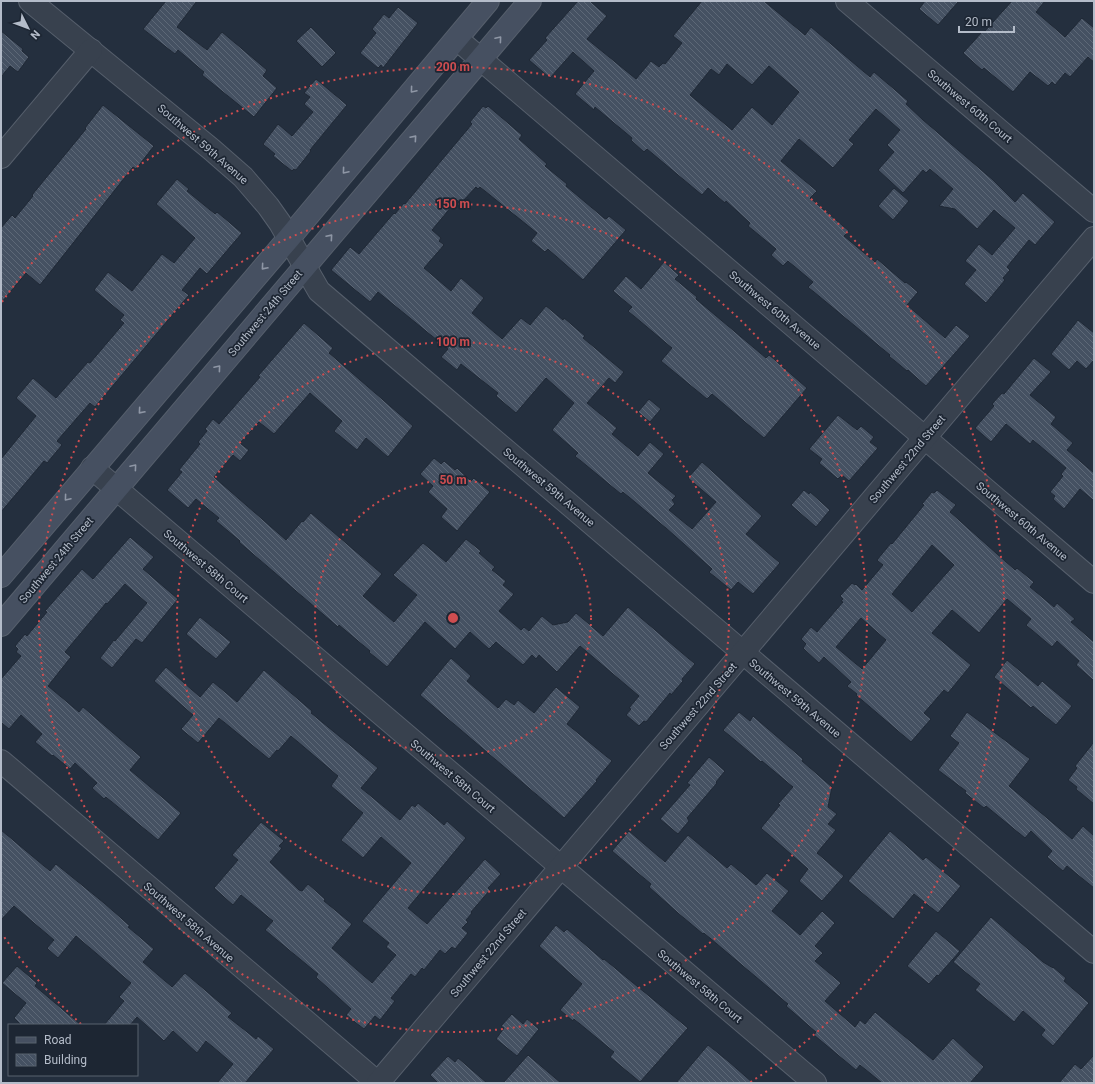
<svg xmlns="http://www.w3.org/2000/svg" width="1095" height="1084" font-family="Roboto,sans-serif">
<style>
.building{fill:url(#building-back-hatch);stroke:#1f2835;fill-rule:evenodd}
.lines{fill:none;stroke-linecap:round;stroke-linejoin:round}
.street-casing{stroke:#565f6c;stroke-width:24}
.secondary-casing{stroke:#565f6c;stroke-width:24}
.street{stroke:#38414e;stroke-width:22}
.secondary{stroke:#465061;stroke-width:22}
.oneway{stroke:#8e96a5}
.ring{fill:none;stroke:#ce4d50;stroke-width:2;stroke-dasharray:2 4}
.labels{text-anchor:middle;stroke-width:3.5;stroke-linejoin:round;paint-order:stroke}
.street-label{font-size:11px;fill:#b4bcc9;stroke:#1d2633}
.centre{fill:#ce4d50;stroke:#1d2633;stroke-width:2}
.ring-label{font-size:12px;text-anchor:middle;font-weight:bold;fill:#ce4d50;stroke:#1d2633;stroke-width:3.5;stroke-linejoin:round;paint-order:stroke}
</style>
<defs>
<pattern id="building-back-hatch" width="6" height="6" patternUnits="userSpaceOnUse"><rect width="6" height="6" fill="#455162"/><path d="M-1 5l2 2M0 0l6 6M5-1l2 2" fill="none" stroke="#5d6877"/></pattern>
</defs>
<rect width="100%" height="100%" fill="#242f3e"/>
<g class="building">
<path d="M166,1H197L177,27L207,50L222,32L267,70L263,76L277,88L254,117L202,75L204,72L178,50L175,54L143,29Z"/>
<path d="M578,1H590L607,16L587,39L636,79L651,61L659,67L663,63L665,64L682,43L673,36L702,1H764L805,35L811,27L870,77L874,72L908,101L906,104L923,120L993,180L1015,202L1023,193L1055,222L1035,245L1029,240L1007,267L1010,270L1003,278L1005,280L986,303L964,284L976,270L965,261L979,244L992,255L1015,228L994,210L977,229L955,209L939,206L953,189L930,169L926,173L923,170L903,193L878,170L894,152L887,145L900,130L876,109L849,140L854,144L833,168L799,139L781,161L817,191L810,198L849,231L844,236L875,262L877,259L905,283L906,282L918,292L907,305L945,338L956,325L970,336L926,386L908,370L907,371L889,356L890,355L808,287L813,282L788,261L783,266L771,255L776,249L748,226L750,223L726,201L725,203L708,188L702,195L647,149L644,152L631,140L632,138L595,107L594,110L575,94L594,71L573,52L550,78L529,60L547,40L545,38ZM727,64L752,85L769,66L799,92L772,125L752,107L732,130L690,95L711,69L719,75Z"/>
<path d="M925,1H959L938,25L919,9Z"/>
<path d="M1012,1H1045L1036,12L1065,37L1082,18L1094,28V62L1088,57L1070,77L1065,73L1055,85L1052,82L1048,86L1030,72L1013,92L984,68L982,70L963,53L983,31L984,32Z"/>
<path d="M398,7L418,23L383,68L381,65L378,68L360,53L376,33L372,29L384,14L389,18Z"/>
<path d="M311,27L336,53L322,67L296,41Z"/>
<path d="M1,31L23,49L22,51L29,57L18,72L10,66L1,77Z"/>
<path d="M316,79L347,105L310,150L311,151L296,170L294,169L292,171L273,156L275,154L263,144L278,124L292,136L313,112L304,104L310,97L304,93Z"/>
<path d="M103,105L154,146L136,169L133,167L40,285L26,273L1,303V228L12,215L15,218L33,196L32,195L86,129L85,128Z"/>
<path d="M483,106L486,108L488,106L522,135L519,139L547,164L545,166L567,184L566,186L604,218L606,219L609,216L626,230L583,280L548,249L545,252L531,241L537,233L480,187L478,189L476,187L461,203L457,200L432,230L441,238L439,241L444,245L424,268L451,291L461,278L484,298L472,313L502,339L521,318L530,325L546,306L563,320L564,318L585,336L583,338L624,372L615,383L609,378L587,403L617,428L612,434L638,456L650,442L664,454L648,473L676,496L672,500L675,504L669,510L692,529L716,502L688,478L702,462L762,516L746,534L780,563L753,594L738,582L731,590L709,572L712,569L666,528L623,492L621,494L575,456L578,453L552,430L574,403L546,378L516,413L496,396L498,393L461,364L457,370L441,357L448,349L378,292L370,302L331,270L350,247L359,254L394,213L395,214L404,203L405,204L472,124L470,122Z"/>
<path d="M177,179L189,189L187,191L215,214L217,212L242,233L207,274L200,268L182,290L189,295L95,407L90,403L57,441L62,445L47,463L44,461L1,512V459L36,416L16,398L33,378L56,398L88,362L90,363L124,323L120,320L124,315L94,290L108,272L132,291L162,254L174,263L195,238L156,204Z"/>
<path d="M894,188L909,201L893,220L878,206Z"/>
<path d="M664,262L679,275L675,279L697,297L696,299L766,358L769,355L807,388L764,438L712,394L707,399L661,361L672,348L628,311L632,307L613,291L626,276L641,289Z"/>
<path d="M1078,320L1094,333V360L1086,369L1077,361L1069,370L1051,354Z"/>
<path d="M304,323L333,348L329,353L413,426L388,457L366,438L357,450L334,431L342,421L310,393L274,434L259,422L240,443L249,450L240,461L233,455L214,477L286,540L302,521L303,522L311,513L382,574L363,596L394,622L417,595L393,575L423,543L446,562L466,539L481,551L479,553L495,567L492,570L506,581L503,585L514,594L499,611L521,630L524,627L529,631L542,616L553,625L568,622L576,613L603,636L628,607L695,664L682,679L683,681L671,695L670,693L646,722L644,721L639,726L626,715L631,709L629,708L639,696L580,646L557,672L539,655L536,659L532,655L523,665L496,642L489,649L470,632L455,649L425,622L387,667L369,652L370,651L339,625L338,627L239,542L240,541L216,521L219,518L196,499L188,508L167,490L182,472L179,470L200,444L198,442L207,431L205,429L213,419L219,424L260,377L258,376Z"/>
<path d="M1034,358L1051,372L1030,395L1056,417L1051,424L1073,443L1067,450L1094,473V501L1080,489L1064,509L1053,499L1055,496L1050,492L1063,476L1061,474L1066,468L1033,440L1030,444L1006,424L991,442L975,428L994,406L992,404L1002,393L1004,394Z"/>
<path d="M649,399L661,409L650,422L638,412Z"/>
<path d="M838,415L857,430L861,426L874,437L870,442L878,448L849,481L842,475L838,479L819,463L822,459L809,449Z"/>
<path d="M434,458L441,464L444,461L455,470L457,468L471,481L474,478L490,492L457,531L441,517L447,509L428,492L433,486L420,474Z"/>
<path d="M804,490L809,494L810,492L830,510L816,527L791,505Z"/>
<path d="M937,490L956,505L950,512L1015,570L1017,568L1034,582L1030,587L1054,607L1057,603L1075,619L1071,622L1094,642V681L1076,665L1079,661L1057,641L1052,647L1026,625L1031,619L1007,599L979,633L952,610L932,633L971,665L948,693L944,690L924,713L931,719L911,742L856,695L857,694L847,686L851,682L824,657L819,663L803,648L806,644L801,639L811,627L817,632L843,602L841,601L843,599L840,596L852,583L855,585L856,584L862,590L883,565L877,560L891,543L892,544L924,505L922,504L932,492L934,493ZM932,545L954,565L912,612L892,594ZM861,618L886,640L862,669L836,647Z"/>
<path d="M130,537L154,557L143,569L178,599L142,643L136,639L112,668L100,658L114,640L115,641L147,603L125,584L107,604L106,603L65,652L71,657L48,686L79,712L83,707L141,757L130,770L181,813L158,840L106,797L104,799L92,788L97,783L75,763L70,769L53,755L52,756L35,742L42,734L21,715L9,729L1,722V679L21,656L16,652L18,649L15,646L25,634L27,636L47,612L45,611L82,569L93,579Z"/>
<path d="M200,617L231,642L216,659L186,634Z"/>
<path d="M451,658L471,676L467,681L498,708L506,699L514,705L518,700L534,713L556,687L580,707L567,724L612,761L596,780L597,781L564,818L420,695Z"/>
<path d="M1007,660L1038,686L1042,681L1072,706L1056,725L1033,706L1031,708L994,677Z"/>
<path d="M166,667L200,697L213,682L237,702L264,670L312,711L311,713L378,768L361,788L400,820L412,805L415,807L418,803L444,825L447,821L466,838L408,908L427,924L485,859L501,874L488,888L490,890L471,912L472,913L466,920L468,922L462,928L468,933L455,949L452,947L445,954L440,950L424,970L422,968L415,977L411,974L391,998L395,1001L380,1020L375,1016L364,1029L346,1015L351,1009L316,977L318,974L265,930L273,921L241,895L233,905L214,888L238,860L232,855L261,822L284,841L279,846L282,848L270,862L299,890L302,891L308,884L325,899L324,901L352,924L332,948L372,983L396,955L386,947L389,943L362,921L411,863L381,837L363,858L341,840L363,813L331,786L338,776L291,736L278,751L277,750L269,759L219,718L198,743L181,729L193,715L154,681Z"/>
<path d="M739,712L750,721L753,716L803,759L802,761L832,787L828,807L837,814L828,824L836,830L817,853L844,876L822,901L799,881L808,869L761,828L780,805L778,804L793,787L762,761L761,762L723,730Z"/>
<path d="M967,712L1030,759L1009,786L1072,839L1083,826L1094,836V888L1067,866L1063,871L1047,857L1052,851L1031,831L1025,838L986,806L984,808L965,793L966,791L938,770L959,743L950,736Z"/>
<path d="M1094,742V804L1076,789L1077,787L1068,780L1077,768L1075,766Z"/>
<path d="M709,757L725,771L716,782L717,783L687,818L689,821L678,834L660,819L690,785L687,783Z"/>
<path d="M1,830L50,871L56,864L104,903L130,926L128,927L154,949L143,962L172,987L185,973L232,1013L228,1017L256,1039L258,1036L274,1049L245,1083H217L233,1064L206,1041L197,1053L173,1031L164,1041L137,1017L130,1025H104L124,1001L119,997L131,983L76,936L58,958L47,948L54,940L14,906L1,920Z"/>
<path d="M629,831L665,862L688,835L727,868L731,864L756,885L767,873L789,891L772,911L800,935L822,911L835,923L815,946L823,953L815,961L841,983L825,1001L855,1027L860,1020L865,1024L875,1012L933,1060L953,1038L984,1067L970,1083H882L860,1065L856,1070L814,1035L816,1032L786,1006L788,1004L704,933L703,934L678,913L649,887L651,884L612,851Z"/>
<path d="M890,831L923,860L926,857L961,886L938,913L914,894L893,919L848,881Z"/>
<path d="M991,917L1043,962L1053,968V967L1066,978L1064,981L1089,1003L1053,1046L1041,1035L1045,1030L1023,1011L1014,1022L975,990L980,984L953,962Z"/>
<path d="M556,925L564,932L567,929L603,960L604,959L688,1028L640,1082L610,1057L614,1052L574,1019L573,1021L560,1010L582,984L539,946Z"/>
<path d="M936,931L960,951L938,976L937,975L929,984L907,966Z"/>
<path d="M17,966L37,983L35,986L81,1025H21L14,1018L26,1003L2,983Z"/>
<path d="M512,1014L523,1024L527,1019L539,1029L517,1056L496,1039L504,1028L501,1026Z"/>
<path d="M708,1045L728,1061L753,1083H676Z"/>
<path d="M528,1055L561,1083H503Z"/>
<path d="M1094,1055V1083H1059L1075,1064L1081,1069Z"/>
<path d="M448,1056L455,1062L458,1058L487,1083H438L430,1075Z"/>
</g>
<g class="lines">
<defs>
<g id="street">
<path d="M30,1L211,149L243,177L268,206L280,223L319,291L1094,952"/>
<path d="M847,1L1094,211"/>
<path d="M457,39L1094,582"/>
<path d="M1,157L91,50"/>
<path d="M92,468L815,1083"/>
<path d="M1,761L378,1083"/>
<path d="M378,1083L1094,238"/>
</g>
<g id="secondary">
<path d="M1,576L289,238L488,1"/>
<path d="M1,625L530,1"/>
</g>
</defs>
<use href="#street" class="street-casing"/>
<use href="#secondary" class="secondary-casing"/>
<use href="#street" class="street"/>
<use href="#secondary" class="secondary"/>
</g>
<defs><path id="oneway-chevron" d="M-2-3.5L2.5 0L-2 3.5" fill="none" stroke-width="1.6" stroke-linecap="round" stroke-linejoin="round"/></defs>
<g class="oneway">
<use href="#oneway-chevron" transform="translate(499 39) rotate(-50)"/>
<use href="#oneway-chevron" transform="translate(413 90) rotate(130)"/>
<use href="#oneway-chevron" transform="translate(414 138) rotate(-49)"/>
<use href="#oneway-chevron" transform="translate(345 171) rotate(130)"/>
<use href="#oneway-chevron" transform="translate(330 237) rotate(-49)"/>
<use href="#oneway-chevron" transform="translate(264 267) rotate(131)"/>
<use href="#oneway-chevron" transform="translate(218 368) rotate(-50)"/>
<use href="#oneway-chevron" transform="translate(141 411) rotate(131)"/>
<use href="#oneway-chevron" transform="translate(134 467) rotate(-50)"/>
<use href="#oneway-chevron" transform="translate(67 498) rotate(130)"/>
</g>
<g class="ring">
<circle cx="453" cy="618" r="138"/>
<circle cx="453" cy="618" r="276"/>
<circle cx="453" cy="618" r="414"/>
<path d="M81 1024A551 551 0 0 1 2 934M2 302A551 551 0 1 1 749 1083"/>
</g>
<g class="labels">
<g class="street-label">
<text transform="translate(970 106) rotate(40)" y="4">Southwest 60th Court</text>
<text transform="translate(203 144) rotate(41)" y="4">Southwest 59th Avenue</text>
<text transform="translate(775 310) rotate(40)" y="4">Southwest 60th Avenue</text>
<text transform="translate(265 313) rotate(-50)" y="4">Southwest 24th Street</text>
<text transform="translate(907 459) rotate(-50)" y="4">Southwest 22nd Street</text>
<text transform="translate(549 487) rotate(40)" y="4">Southwest 59th Avenue</text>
<text transform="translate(1022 521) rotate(40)" y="4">Southwest 60th Avenue</text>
<text transform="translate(56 560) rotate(-50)" y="4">Southwest 24th Street</text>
<text transform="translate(206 566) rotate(40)" y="4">Southwest 58th Court</text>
<text transform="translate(795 698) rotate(40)" y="4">Southwest 59th Avenue</text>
<text transform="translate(698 706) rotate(-49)" y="4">Southwest 22nd Street</text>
<text transform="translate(453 776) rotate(40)" y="4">Southwest 58th Court</text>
<text transform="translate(189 922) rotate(41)" y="4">Southwest 58th Avenue</text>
<text transform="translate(488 953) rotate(-50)" y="4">Southwest 22nd Street</text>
<text transform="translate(700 986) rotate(40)" y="4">Southwest 58th Court</text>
</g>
</g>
<circle cx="453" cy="618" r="6" class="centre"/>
<g class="ring-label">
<text x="453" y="71">200 m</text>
<text x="453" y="208">150 m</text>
<text x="453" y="346">100 m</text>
<text x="453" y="484">50 m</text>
</g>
<rect width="1095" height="1084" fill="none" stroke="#b4bcc9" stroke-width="4"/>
<rect x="8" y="1024" width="130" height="52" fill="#1d2633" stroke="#59626f"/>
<rect x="16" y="1037" width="20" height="6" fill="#465061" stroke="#59626f"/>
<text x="44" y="1044" font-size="12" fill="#b4bcc9">Road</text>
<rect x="16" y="1054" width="20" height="12" fill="url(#building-back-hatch)" stroke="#59626f"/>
<text x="44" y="1064" font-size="12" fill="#b4bcc9">Building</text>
<g transform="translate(28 28) rotate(132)" stroke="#1d2633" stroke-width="3" paint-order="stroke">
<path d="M0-3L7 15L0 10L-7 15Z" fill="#b4bcc9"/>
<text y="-6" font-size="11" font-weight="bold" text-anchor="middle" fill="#b4bcc9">N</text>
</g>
<path d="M959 26v6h55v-6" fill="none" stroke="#b4bcc9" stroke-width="2"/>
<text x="965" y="26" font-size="12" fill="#b4bcc9" stroke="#1d2633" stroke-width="3" paint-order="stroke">20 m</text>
</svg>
